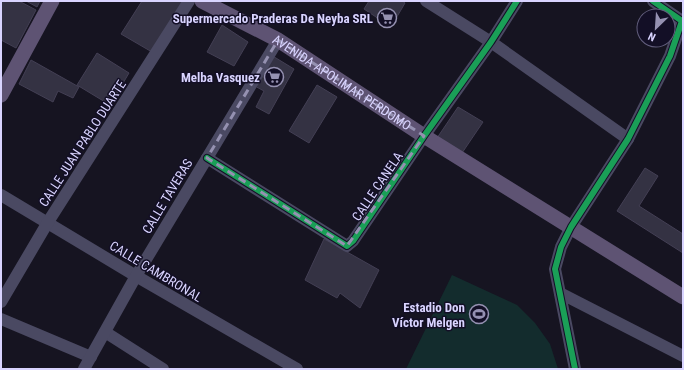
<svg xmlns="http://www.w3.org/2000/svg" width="684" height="370" font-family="'Roboto Condensed',sans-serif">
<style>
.green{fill:#132c2d}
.building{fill:#343243;stroke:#433f54}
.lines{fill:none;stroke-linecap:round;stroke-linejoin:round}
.minor{stroke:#4a4962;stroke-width:12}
.major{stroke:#5e5373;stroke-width:15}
.cycleway-casing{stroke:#130f26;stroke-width:8}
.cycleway{stroke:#1a9f57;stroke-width:6}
.marked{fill:none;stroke:#9591b1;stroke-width:3;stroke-dasharray:8 5;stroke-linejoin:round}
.labels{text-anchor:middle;stroke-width:3;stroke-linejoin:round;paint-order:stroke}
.poi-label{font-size:13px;font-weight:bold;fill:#d9d4ff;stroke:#130f26;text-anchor:end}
.street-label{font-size:13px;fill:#d9d4ff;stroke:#130f26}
</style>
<rect width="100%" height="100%" fill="#161421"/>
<path class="green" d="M452,275L517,305L535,323L550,344L558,369H406Z"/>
<g class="building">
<path d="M1,1H19L36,10L16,48L1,40Z"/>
<path d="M26,1H40L37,7Z"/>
<path d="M142,1H185L152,52L121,34Z"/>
<path d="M369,1H402L405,3L391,27L364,9Z"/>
<path d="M222,25L248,42L234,66L207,52Z"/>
<path d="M97,53L129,73L110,105L77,85Z"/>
<path d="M271,55L294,69L269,114L256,107L264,91L253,85Z"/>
<path d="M31,60L79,87L73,98L58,91L53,102L19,84Z"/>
<path d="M317,85L337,97L309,143L289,131Z"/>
<path d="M458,107L483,122L462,153L437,138Z"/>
<path d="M645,168L658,176L639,206L683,234V253L617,211Z"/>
<path d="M324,239L379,270L360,308L340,293L337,298L305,280Z"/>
</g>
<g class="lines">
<g class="minor">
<path d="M426,1L491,42L628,139"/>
<path d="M207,158L347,246L353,241L424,136L491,42L517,1"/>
<path d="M1,195L136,276L297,369"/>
<path d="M560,293L683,356"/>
<path d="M1,302L48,222L189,1"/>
<path d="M1,319L91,357"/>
<path d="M105,332L163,369"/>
<path d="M84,369L136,276L278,40"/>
<path d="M575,369L555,269L561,247L571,227L628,139L670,56L682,21L653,1"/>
</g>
<g class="major">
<path id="s1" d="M202,1L278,40L424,136L683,297"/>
<path d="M1,95L52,1"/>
</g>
<defs>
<g id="cycleway">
<path d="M207,158L347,246L353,241L424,136L491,42L517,1"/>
<path d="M575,369L555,269L561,247L571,227L628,139L670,56L682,21L653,1"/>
</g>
</defs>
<use href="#cycleway" class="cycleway-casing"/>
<use href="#cycleway" class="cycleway"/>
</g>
<path class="marked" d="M278,40L424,136L347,246L207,158Z"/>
<defs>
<symbol id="supermarket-ring" viewBox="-11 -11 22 22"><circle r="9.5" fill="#130f26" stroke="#9591b1" stroke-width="1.5"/><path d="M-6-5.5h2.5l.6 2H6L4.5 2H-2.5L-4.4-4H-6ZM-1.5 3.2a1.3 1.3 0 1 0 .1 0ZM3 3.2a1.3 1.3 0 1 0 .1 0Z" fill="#9591b1"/></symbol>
<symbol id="stadium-ring" viewBox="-11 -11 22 22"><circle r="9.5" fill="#130f26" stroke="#9591b1" stroke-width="1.5"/><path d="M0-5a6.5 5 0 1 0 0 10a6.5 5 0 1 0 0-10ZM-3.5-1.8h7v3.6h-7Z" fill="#9591b1"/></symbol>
</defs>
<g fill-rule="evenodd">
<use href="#supermarket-ring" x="376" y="7" width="22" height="22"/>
<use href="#supermarket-ring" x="263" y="66" width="22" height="22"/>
<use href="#stadium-ring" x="468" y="303" width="22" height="22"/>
</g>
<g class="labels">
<g class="poi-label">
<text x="373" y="23">Supermercado Praderas De Neyba SRL</text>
<text x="260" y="82">Melba Vasquez</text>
<text x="465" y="312">Estadio Don<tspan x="465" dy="15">Víctor Melgen</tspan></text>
</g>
<g class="street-label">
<text dy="5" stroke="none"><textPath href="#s1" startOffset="162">AVENIDA APOLIMAR PERDOMO</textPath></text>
<text transform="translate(82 143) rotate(-57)" y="5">CALLE JUAN PABLO DUARTE</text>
<text transform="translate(377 186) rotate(-56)" y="5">CALLE CANELA</text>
<text transform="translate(167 196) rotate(-59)" y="5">CALLE TAVERAS</text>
<text transform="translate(156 271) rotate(31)" y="5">CALLE CAMBRONAL</text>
</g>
</g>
<rect width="684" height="370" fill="none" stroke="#d9d4ff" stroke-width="4"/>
<g transform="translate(656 28) rotate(205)"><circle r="19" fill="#130f26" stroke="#625e7d"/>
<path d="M0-3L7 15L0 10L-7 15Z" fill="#9591b1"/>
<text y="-6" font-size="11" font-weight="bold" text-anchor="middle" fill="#d9d4ff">N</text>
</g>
</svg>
